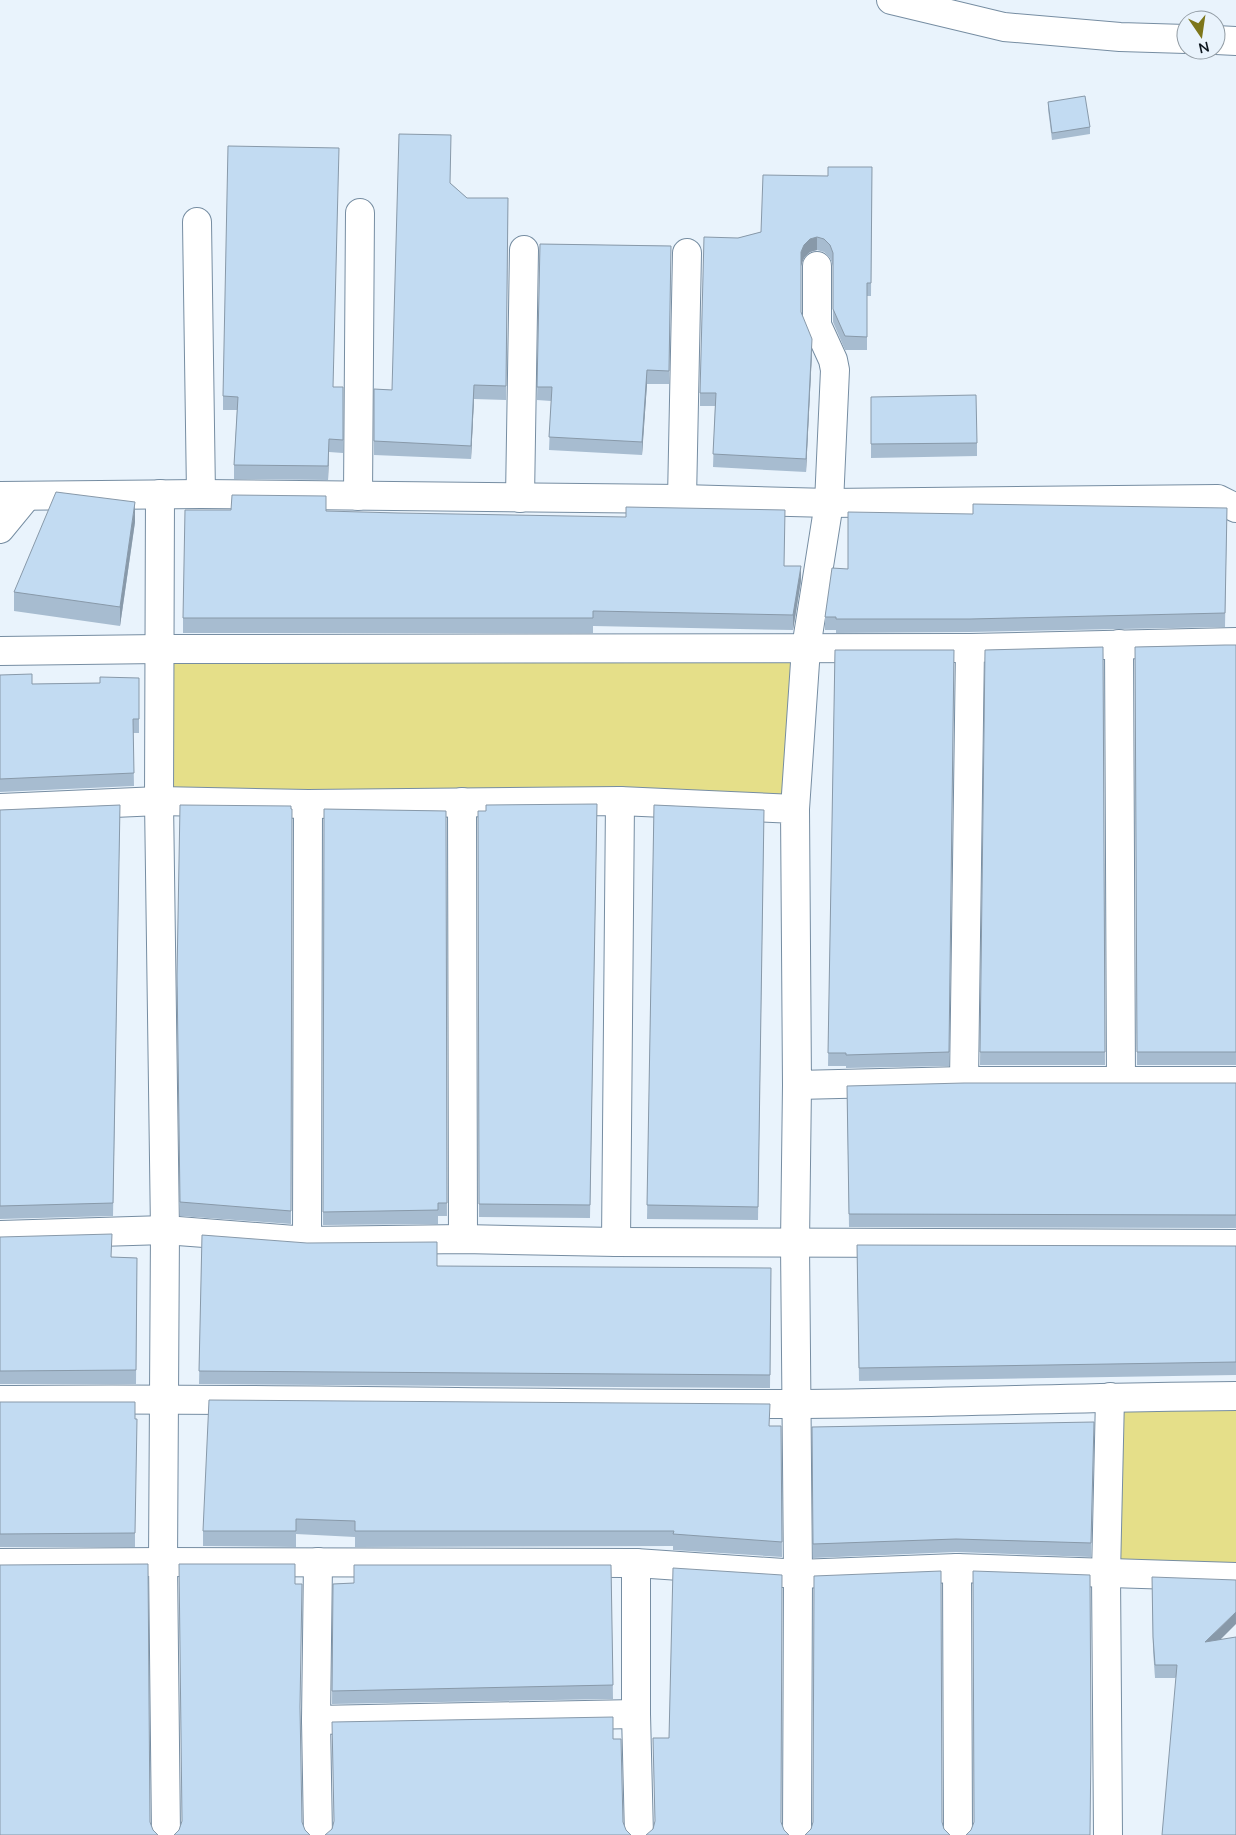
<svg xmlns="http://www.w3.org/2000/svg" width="1236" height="1835" font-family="Mulish,sans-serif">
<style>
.green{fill:#e5df89}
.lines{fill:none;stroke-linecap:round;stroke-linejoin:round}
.minor-casing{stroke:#768da2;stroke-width:30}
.minor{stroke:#fff;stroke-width:28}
.wall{fill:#a7bcd0}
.shaded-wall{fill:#8899a9}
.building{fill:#c2dbf2;stroke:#8899a9}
</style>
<rect width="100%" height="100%" fill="#e9f3fc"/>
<g class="green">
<path d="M149,651H807L797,809L149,804Z"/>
<path d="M1236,1399V1567L1113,1560L1111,1400Z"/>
</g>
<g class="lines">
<defs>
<g id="minor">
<path d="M891,0L1004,27L1120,37L1186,39"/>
<path d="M1216,40L1236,41"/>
<path d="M197,222L201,494"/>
<path d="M160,494L159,801L165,1230L163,1562L166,1835"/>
<path d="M0,496L201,494L682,499L829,503L1218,499L1236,508"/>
<path d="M358,496L360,213"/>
<path d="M520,498L524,250"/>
<path d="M682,499L687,253"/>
<path d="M0,529L27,496"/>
<path d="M1119,644L1121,1082"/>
<path d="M0,651L159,649L970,648L1236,642"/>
<path d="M462,802L463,1239"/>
<path d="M0,808L159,801L308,804L620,801L795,809L797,1085L964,1081H1236"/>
<path d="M795,809L806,648L829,503L835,370L833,360L817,325V266"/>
<path d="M964,1081L970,648"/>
<path d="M797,1085L795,1243L798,1574L797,1835"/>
<path d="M0,1235L165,1230L307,1241L463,1239L616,1242L1236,1244"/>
<path d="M307,1241L308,804"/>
<path d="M616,1242L620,801"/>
<path d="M0,1400C265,1397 530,1405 795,1404C942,1403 1089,1397 1236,1396"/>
<path d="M0,1563L163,1562L636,1563L798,1574L957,1568L1236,1577"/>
<path d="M636,1563V1714L639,1835"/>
<path d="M957,1568L958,1835"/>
<path d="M316,1720L636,1714"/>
<path d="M318,1835L316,1720L318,1562"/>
<path d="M1108,1835L1106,1574L1110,1397"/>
</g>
</defs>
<use href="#minor" class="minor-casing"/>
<use href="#minor" class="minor"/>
</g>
<g class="wall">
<path d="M1048,102L1090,127V134L1052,140L1048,109Z"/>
<path d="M872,167L871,296H867V350H845L833,322V266L830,258L824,252L817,250L810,252L804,258L801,266V312L812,352L806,472L713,467L715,406H700V393L738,238L761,232L828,176Z"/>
<path d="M450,183L467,198H508L506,400L474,399L471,459L374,455V389L392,390Z"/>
<path d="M540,244L671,246L669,384H647L642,455L549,450L551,401L537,400Z"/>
<path d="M334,387H343V453L329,452L328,480L234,479V465L237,410H223V396Z"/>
<path d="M871,397L977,443V456L871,458Z"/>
<path d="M1227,508L1225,627L970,632L836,633V630H825V617L848,569L973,514Z"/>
<path d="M231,510L326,511L785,566L801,581L793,630L593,626V633H183V618Z"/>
<path d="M135,522L120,626L14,611V592Z"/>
<path d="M1236,645V1065H1137L1135,647Z"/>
<path d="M1103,647L1105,1065H980L985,650Z"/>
<path d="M835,650H954L949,1066L846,1068V1066H828Z"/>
<path d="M0,675L32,684L100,683L139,678V733H133L134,786L0,792Z"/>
<path d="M597,804L590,1218L479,1217L478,811H486Z"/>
<path d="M120,805L113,1216L0,1219V810Z"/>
<path d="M654,805L764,810L758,1220L647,1219Z"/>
<path d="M291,809H292L291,1224L180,1216L177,988Z"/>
<path d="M324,809L446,811L447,1216H438V1224L323,1225Z"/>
<path d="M1236,1083V1228L849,1227L847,1086Z"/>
<path d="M202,1235L437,1266L771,1268L770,1388L199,1384Z"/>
<path d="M0,1237L112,1257L137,1258L136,1384H0Z"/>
<path d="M857,1245L1236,1246V1375L859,1381Z"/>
<rect x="0" y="1402" width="135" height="145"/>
<path d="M770,1426H781L782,1557L673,1550V1546L355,1547V1537L296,1534V1547L203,1546V1531Z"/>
<path d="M812,1427L1094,1436L1091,1557L956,1552L813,1558Z"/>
<path d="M611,1565L613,1699L332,1704L333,1584L354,1583Z"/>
<path d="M1152,1577L1221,1639L1175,1678H1155L1153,1650Z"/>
</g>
<g class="shaded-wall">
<path d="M817,237V250L810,252L804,258L801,266V252L804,245L810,239Z"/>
<path d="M812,339V352L806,472V459Z"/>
<path d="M647,370V384L642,455V442Z"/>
<path d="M474,385V399L471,459V446Z"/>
<path d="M329,439V452L328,480V466Z"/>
<path d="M135,502V522L120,626V607Z"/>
<path d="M801,566V581L793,630V615Z"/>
<path d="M1236,1612V1624L1205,1655V1642Z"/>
</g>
<g class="building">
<path d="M1085,96L1090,127L1052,133L1048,102Z"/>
<path d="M399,134L451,135L450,183L467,198H508L506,386L474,385L471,446L374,441V389L392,390Z"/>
<path d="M228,146L339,148L333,387H343V440L329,439L328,466L234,465L238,397L223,396Z"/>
<path d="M828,167H872L871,283H867V337L845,336L833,309V253L830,245L824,239L817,237L810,239L804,245L801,252V312L812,339L806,459L713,454L716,393H700L704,237L738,238L761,232L763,175L828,176Z"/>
<path d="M540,244L671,246L669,371L647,370L642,442L549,437L552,387H537Z"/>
<path d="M976,395L977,443L871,444V397Z"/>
<path d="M56,492L135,502L120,607L14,592Z"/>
<path d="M232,495L326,496V511L398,513L626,517V507L785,510L784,566H801L793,615L593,611V618H183L185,510H231Z"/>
<path d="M973,504L1227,508L1225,613L970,619H836V617H825L832,568L848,569V512L973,514Z"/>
<path d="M1225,645H1236V1052H1137L1135,647Z"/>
<path d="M1103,647L1105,1052H980L985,650Z"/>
<path d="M835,650H954L949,1052L846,1055V1053H828Z"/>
<path d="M32,674V684L100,683V677L139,678V719H133L134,773L0,779V675Z"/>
<path d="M597,804L590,1205L479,1204L478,811H486V805Z"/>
<path d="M120,805L113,1203L0,1206V810Z"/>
<path d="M180,805L291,806V809H292L291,1211L180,1202L177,975Z"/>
<path d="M654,805L764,810L758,1207L647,1205Z"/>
<path d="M324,809L446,811L447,1203H438V1210L323,1212Z"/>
<path d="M964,1083H1236V1215L849,1214L847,1086Z"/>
<path d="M112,1234L111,1257L137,1258L136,1370L0,1371V1237Z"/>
<path d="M202,1235L307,1243L437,1242V1266L771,1268L770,1375L199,1371Z"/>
<path d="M857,1245L1236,1246V1362L859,1368Z"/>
<path d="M209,1400L770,1404L769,1426H781L782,1542L673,1534L674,1531H355V1521L296,1519V1531H203Z"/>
<path d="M0,1402H135V1419H137L135,1533L0,1534Z"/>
<path d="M1094,1422L1091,1543L956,1539L813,1544L812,1427Z"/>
<path d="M148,1564L150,1822L153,1830L158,1835H0V1565Z"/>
<path d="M179,1564H295V1584H302L300,1707L302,1822L305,1830L310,1835H174L179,1830L182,1821Z"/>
<path d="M354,1565H611L613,1685L332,1691L333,1584L354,1583Z"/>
<path d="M673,1568L782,1575L781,1822L784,1830L789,1835H646L653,1829L655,1821L653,1738H669Z"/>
<path d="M941,1571L942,1822L944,1829L950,1835H805L811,1829L813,1822L814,1576Z"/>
<path d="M973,1571L1090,1575L1091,1743L1090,1835H966L971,1830L974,1822Z"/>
<path d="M1152,1577L1236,1580V1612L1205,1642L1236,1637V1835H1162L1177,1665H1155L1153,1637Z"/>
<path d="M613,1717V1739H621L623,1822L626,1830L631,1835H325L332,1829L334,1821L332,1722Z"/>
</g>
<g transform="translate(1201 35) rotate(167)"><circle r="24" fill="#e9f3fc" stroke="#919ba3"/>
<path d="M0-4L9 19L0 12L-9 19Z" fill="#7d761a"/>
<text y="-8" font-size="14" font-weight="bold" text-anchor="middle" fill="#0d161e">N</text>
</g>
</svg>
